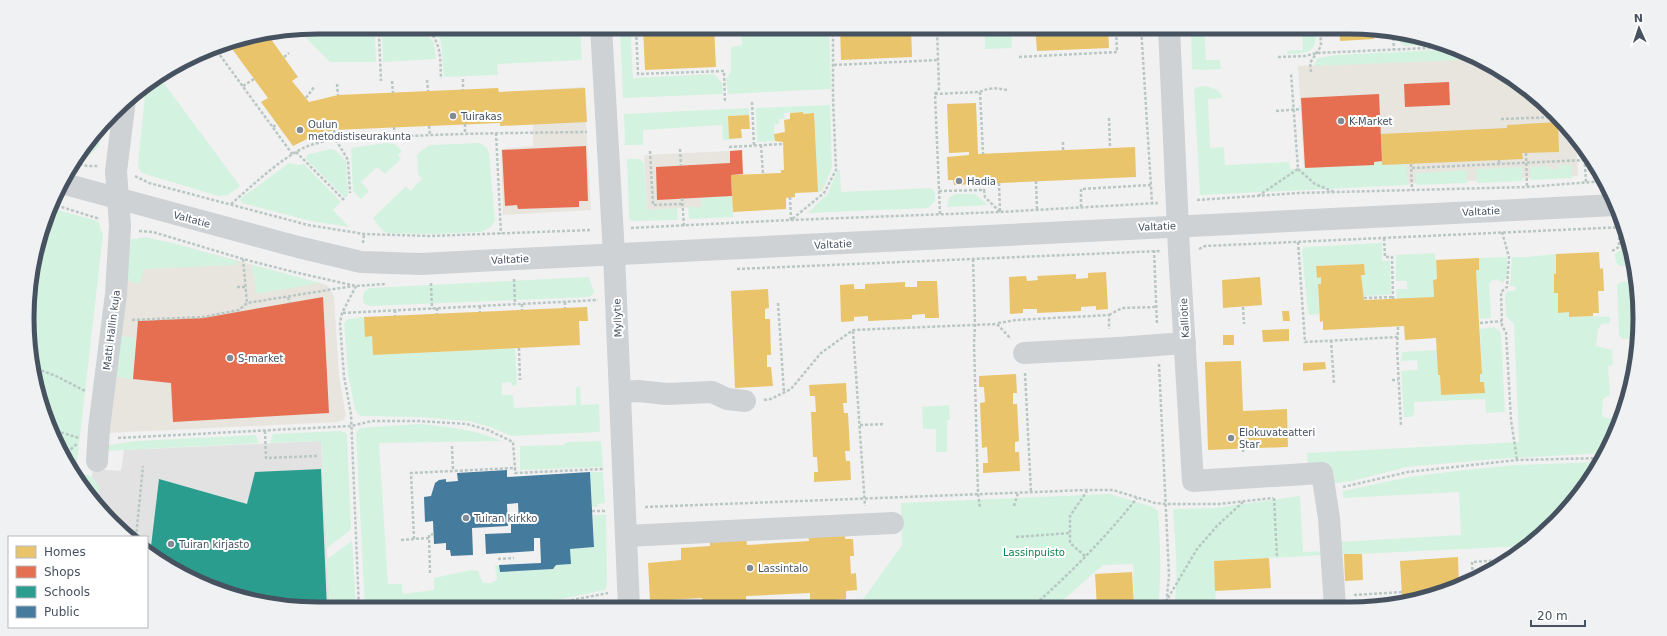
<svg xmlns="http://www.w3.org/2000/svg" width="1667" height="636" font-family="'DejaVu Sans',sans-serif">
<style>
.commercial{fill:#e7e5de}
.education{fill:#e3e2e3}
.green{fill:#d3f3e0}
.homes{fill:#e9c46a}
.shops{fill:#e76f51}
.schools{fill:#2a9d8f}
.public{fill:#457b9d}
.lines{fill:none;stroke-linecap:round;stroke-linejoin:round}
.path{stroke:#b9c7c4;stroke-width:2.5;stroke-dasharray:3 2;stroke-linecap:butt}
.minor{stroke:#ced2d5;stroke-width:22}
.poi-dot{fill:#828a93;stroke:#fff;stroke-width:1.5}
.labels{text-anchor:middle;stroke-width:4;stroke-linejoin:round;paint-order:stroke}
.poi-label{font-size:10px;fill:#465260;stroke:#fff;text-anchor:start}
.street-label{font-size:10px;fill:#465260;stroke:#fff}
.park-label{font-size:10px;fill:#0d844e;stroke:#fff}
.rim{fill:none;stroke:#465260;stroke-width:5}
</style>
<rect width="100%" height="100%" fill="#f2f1f1"/>
<g class="commercial">
<path d="M1478,57L1526,87L1568,126L1576,137L1578,176L1336,187L1304,167L1298,66Z"/>
<path d="M584,87L591,210L503,215L501,149L533,146V124L502,125L500,92Z"/>
<path d="M730,151L732,196L702,198V207L647,210L644,155Z"/>
<path d="M144,237L176,244L327,285L334,296L339,377L346,415L344,420L337,422L107,433L130,239H137Z"/>
</g>
<path class="education" d="M321,441L330,609H318L242,599L189,579L147,553V537H130L89,493L93,469L121,471L124,450Z"/>
<g class="green">
<path d="M318,27H368L375,36L376,62H330L298,30Z"/>
<path d="M380,27H422L434,43L436,59L383,62L382,34Z"/>
<path d="M431,27H482L488,35L499,27H580L582,60L497,64L498,75L444,77L441,42L439,37Z"/>
<path d="M620,27H633V37H631L633,78L714,74L722,83L723,94L623,98Z"/>
<path d="M741,27H829L831,89L728,94L726,80L731,71V47L742,45Z"/>
<path d="M985,27H1011L1012,48L985,49Z"/>
<path d="M1191,27H1204L1206,60H1220L1221,69L1203,70L1192,69Z"/>
<path d="M1316,31C1317,54 1307,53 1288,54L1287,51L1303,50L1302,32Z"/>
<path d="M1398,34L1425,37L1442,44L1405,46L1400,43Z"/>
<path d="M1456,49L1481,59L1314,66L1317,58L1336,55Z"/>
<path d="M172,66L173,68L160,78L240,186L228,195L218,196L142,173L139,169L138,164L146,85Z"/>
<path d="M1207,86L1218,90L1223,98L1208,99L1210,148L1224,147L1225,165L1289,162L1290,169L1374,165V162L1382,161L1383,165L1406,164L1408,185L1200,195L1194,90L1197,87Z"/>
<path d="M830,105L832,168L822,191L818,192L814,113L803,114V112L784,113L785,119H779V124L774,125L775,141L757,142L756,108Z"/>
<path d="M749,108V115L728,116L729,140H723L722,125L643,130V145H625L624,114Z"/>
<path d="M101,129L99,146L89,156L80,155Z"/>
<path d="M386,143L395,144L402,151L398,155L401,159L385,174L377,167L361,182L369,191L361,199L353,191L351,148Z"/>
<path d="M480,143L487,148L489,153L495,220L491,227L481,232L432,234L387,233L382,230L373,218L406,186L410,191L422,179L418,174L417,155L421,151L430,145Z"/>
<path d="M330,149L335,150L346,161L348,195L345,198L306,159L307,155Z"/>
<path d="M627,159H640L644,163L647,210L677,208L678,220L631,221L629,217Z"/>
<path d="M289,163L299,165L304,164L341,202L333,210L349,227L311,221L242,203L240,199Z"/>
<path d="M1558,165H1571L1572,178L1531,180L1530,167L1549,166V169H1558Z"/>
<path d="M1522,167V181L1477,183L1476,169Z"/>
<path d="M838,170H840L841,192L931,188L935,192V201L928,208L808,213L828,193Z"/>
<path d="M1467,170V183L1416,185V173Z"/>
<path d="M955,194H975L988,205L947,207L949,198Z"/>
<path d="M732,196L733,217L689,219L688,207H702L701,198Z"/>
<path d="M50,208L98,221L103,235L75,479L49,429L33,375L30,280L42,225Z"/>
<path d="M1623,232H1626L1634,264L1620,266L1616,263L1615,254L1622,249V234Z"/>
<path d="M144,237L176,244L237,261L236,265L143,269L141,283H132L126,277L130,239H137Z"/>
<path d="M1382,243V261H1390L1391,293L1389,295L1363,296L1361,275H1365L1364,264L1316,266L1317,277H1321V284H1318L1319,314L1310,315L1308,313L1302,251L1304,247Z"/>
<path d="M1435,253L1437,279L1433,280L1434,297L1397,299L1396,289H1407V281H1396V255Z"/>
<path d="M1556,254V274H1554V293H1558L1559,313L1569,312V317L1593,316L1610,317V323L1602,324L1598,329L1596,346L1612,350L1613,365L1608,366L1610,395L1603,399L1602,415L1605,418H1612L1613,435L1606,453L1496,459L1407,467L1352,481L1329,484L1308,466L1307,453L1519,442L1514,324L1506,316L1505,295L1507,292L1516,290L1515,286H1510L1512,257H1527Z"/>
<path d="M1507,257V276L1503,283L1497,279L1491,281L1489,284L1491,318L1480,319L1476,270L1479,269V258Z"/>
<path d="M253,265L320,283L257,294L252,268Z"/>
<path d="M589,277L594,292L592,295L589,297L370,306L364,304C362,298 362,290 370,288Z"/>
<path d="M1638,281L1639,338L1622,339L1619,335L1617,285L1621,282Z"/>
<path d="M364,317L366,336H372L373,355L515,348L517,385L512,386L511,382L502,383V395H513L514,408L576,405V388L580,386L581,405L599,404L600,430L599,432L511,436L490,427L468,421L419,417L362,416L358,414L355,409L348,374L344,323L348,319Z"/>
<path d="M1495,327L1501,333L1505,412L1486,413L1485,399L1414,402V414L1411,417H1404L1401,371L1418,370L1417,360L1401,361L1402,352L1437,350L1438,375H1440L1441,395L1485,393L1484,382H1480V374H1482L1480,329Z"/>
<path d="M123,336L136,338L133,379L118,377L115,375L120,337Z"/>
<path d="M949,405L950,420H947V452H936V429H923L922,407Z"/>
<path d="M419,424C449,427 474,429 502,441L379,443L388,584H402L403,594L434,590V578L471,570L478,571L483,583C488,583 493,584 497,579L495,566L499,565L500,571L553,569L556,565L570,564V549L594,547L593,515H606L607,584L605,590L514,609H365L356,433L360,428Z"/>
<path d="M340,431L345,432L347,435L351,528L349,531L327,548L321,441L270,443L273,434Z"/>
<path d="M256,435L259,443L105,451L109,445L136,441Z"/>
<path d="M601,441L603,467L520,470V446L563,445L567,442Z"/>
<path d="M1602,462L1541,537L1528,546L1337,555V542L1461,535L1459,492L1343,498V491L1409,477L1456,471L1514,465Z"/>
<path d="M590,472H603L605,503L598,504V507H592Z"/>
<path d="M85,474L92,477L99,485L98,503L84,488Z"/>
<path d="M1110,494L1153,507L1158,511C1160,544 1162,575 1158,607H1134L1133,564L1103,565L1062,601L1068,607L857,608L902,545L901,503Z"/>
<path d="M1300,496L1303,552L1325,551V555L1214,561L1216,607H1174C1179,575 1175,542 1173,509L1215,508Z"/>
<path d="M352,541L356,609H330L327,559Z"/>
<path d="M600,600L607,603L609,608H560Z"/>
</g>
<g class="homes">
<path d="M643,27H714L716,67L645,70Z"/>
<path d="M840,27H911L912,57L841,60Z"/>
<path d="M1035,27H1108L1109,48L1037,51Z"/>
<path d="M1339,27L1373,30L1374,39L1340,41Z"/>
<path d="M268,35L298,77L292,81L309,102L338,95L498,88L499,92L585,88L587,122L500,126V123L334,130L313,136L293,146L261,102L268,98L227,42Z"/>
<path d="M976,103L978,154L1135,147L1136,177L954,185L953,180H948L947,157L969,155V152L949,153L947,104Z"/>
<path d="M803,112V114L814,113L818,192L795,193V197L786,198V209L733,212L731,175L781,173V170H784L783,142L775,141L774,134L785,132L784,120L790,119V113Z"/>
<path d="M749,115L750,129H741L742,138L729,139L728,116Z"/>
<path d="M1558,122L1559,152L1522,153L1523,159L1382,165L1381,134L1507,128V125Z"/>
<path d="M1599,252L1600,269L1603,268L1604,291H1598L1599,313H1593V316L1569,317V312L1558,313V293H1554V274H1556V254Z"/>
<path d="M1479,258V270H1476L1482,374H1480V382H1484L1485,393L1441,395L1440,375H1438L1436,338L1405,340L1404,326L1323,330V321L1320,322L1318,284H1321V277L1317,278L1316,266L1364,264L1365,275H1361L1364,300L1434,297L1433,280L1437,279L1436,260Z"/>
<path d="M1106,272L1108,309L1096,310V306L1081,307V311L1037,313V309H1023V313L1010,314L1009,277L1026,276L1027,281L1038,280L1037,276L1076,274V279L1088,278V273Z"/>
<path d="M1260,277L1262,305L1223,308L1222,280Z"/>
<path d="M917,281H937L939,318H925V314L912,315V319L868,321V316L854,317V321L841,322L840,285L854,284V289H865V284L905,282V287H917Z"/>
<path d="M768,289L769,308L765,309V319H770L771,355H767V367H771L773,386L735,388L731,291Z"/>
<path d="M587,307L588,321H579L580,345L373,355L372,336L365,337L364,317Z"/>
<path d="M1282,311H1289L1290,321H1283Z"/>
<path d="M1289,329V341L1263,342L1262,330Z"/>
<rect x="1223" y="335" width="11" height="10"/>
<path d="M1241,361L1243,411L1287,409L1288,447L1208,450L1205,362Z"/>
<path d="M1325,362L1326,369L1303,371V363Z"/>
<path d="M1016,374L1017,393H1013V404H1017L1019,441L1015,442V452H1019L1020,471L983,473V463H988L987,447L982,448L980,403L985,402L984,387H979V376Z"/>
<path d="M846,383L847,403H843L844,413H848L850,451H845L846,461H850L851,480L814,482V472H818L817,457H813L811,412H816L815,396H810L809,385Z"/>
<path d="M845,531V539H853L854,556H850L851,574L856,573L857,590L846,591V599L810,602V593L746,596V602L702,605V598L650,601L648,563L681,560V548L710,546V538L746,535L747,545L809,541L808,533Z"/>
<path d="M1344,554H1362L1363,580L1345,581Z"/>
<path d="M1458,557L1459,585L1400,603V596H1402L1400,561Z"/>
<path d="M1269,558L1271,588L1215,591L1214,561Z"/>
<path d="M1132,572L1134,607H1097L1095,574Z"/>
</g>
<g class="shops">
<path d="M1449,82L1450,105L1405,107L1404,84Z"/>
<path d="M1379,94L1382,161L1374,162V165L1305,168L1301,98Z"/>
<path d="M586,146L588,201H579V207L518,209L517,205L505,206L502,150Z"/>
<path d="M742,150L743,174L731,175L732,196L657,200L656,167L730,163V151Z"/>
<path d="M323,297L329,413L173,422L171,383L133,379L138,321L203,318Z"/>
</g>
<path class="schools" d="M321,469L327,609L242,599L230,594L225,585L173,569L150,555L159,479L247,504L255,472Z"/>
<path class="public" d="M507,470V477L590,472L594,547L570,549L571,564L556,565L553,569L500,572L499,565L541,563L540,538H534V551L486,554L485,534L511,533V524H519L518,503L507,504L508,526L472,528L473,555L451,556L450,550H446V543L434,544L433,521L425,522L424,497L431,496L435,483L439,480L446,479V482L458,481L457,473Z"/>
<g class="lines">
<g class="path">
<path d="M371,27L379,35L381,81"/>
<path d="M427,27C442,46 440,56 441,79"/>
<path d="M636,27L638,74L724,71L725,103"/>
<path d="M1141,27L1152,203"/>
<path d="M1277,31L1320,29"/>
<path d="M1393,33L1394,50"/>
<path d="M275,35L276,34"/>
<path d="M214,47L293,155"/>
<path d="M284,57L289,53"/>
<path d="M1019,57L1117,52L1116,27"/>
<path d="M1278,57L1305,56L1317,53L1451,47"/>
<path d="M834,65L938,60"/>
<path d="M1311,72L1310,63L1321,46L1320,27"/>
<path d="M463,79V90"/>
<path d="M427,80L428,91"/>
<path d="M392,81L393,93"/>
<path d="M337,84L338,95"/>
<path d="M243,86L254,79"/>
<path d="M980,92L983,154"/>
<path d="M935,94L939,89L937,27"/>
<path d="M306,98L314,87"/>
<path d="M752,102L754,146"/>
<path d="M1276,111L1302,109"/>
<path d="M1109,118L1110,148"/>
<path d="M1501,119L1558,117"/>
<path d="M465,124V133"/>
<path d="M429,126L430,135"/>
<path d="M273,127L277,124"/>
<path d="M394,127L395,137"/>
<path d="M334,130L336,140L348,160L350,193"/>
<path d="M496,133L501,234"/>
<path d="M1063,142V150"/>
<path d="M761,145L763,174"/>
<path d="M729,147L783,144"/>
<path d="M680,149L681,166"/>
<path d="M1584,149L1586,182"/>
<path d="M650,151L653,205L682,204"/>
<path d="M296,152L344,200"/>
<path d="M1526,153L1527,187"/>
<path d="M1499,160V164"/>
<path d="M75,162L87,166H98"/>
<path d="M1411,164L1412,190"/>
<path d="M1412,168L1585,160"/>
<path d="M1298,169L1315,184L1334,192"/>
<path d="M135,176L149,183L308,225L364,234L430,236L592,230"/>
<path d="M1036,181L1037,210"/>
<path d="M999,183L1000,212"/>
<path d="M984,184V190"/>
<path d="M939,191L984,190L985,197L1000,212"/>
<path d="M1258,196L1298,169L1291,73"/>
<path d="M790,197L791,220L824,193L836,170L833,98V27"/>
<path d="M682,198L684,226"/>
<path d="M1197,200L1299,193L1527,187L1605,181"/>
<path d="M52,204L100,219"/>
<path d="M231,204C252,186 283,156 308,146C335,136 365,138 393,137C458,133 522,133 587,132"/>
<path d="M1081,207V189L1151,185"/>
<path d="M940,214L935,94L980,92C989,87 997,88 1007,90"/>
<path d="M631,228L791,220L1000,212L1158,203"/>
<path d="M139,231L153,232L243,259L294,272L356,286L385,284"/>
<path d="M1502,232L1509,257L1507,287L1501,292L1502,326L1506,332L1511,420L1517,460"/>
<path d="M1384,238L1385,257H1392L1393,299"/>
<path d="M1298,242L1305,342L1398,337"/>
<path d="M363,243L364,234"/>
<path d="M1199,249L1205,246L1625,227"/>
<path d="M1154,250L1157,325"/>
<path d="M1612,251L1619,247V227"/>
<path d="M243,259L247,303"/>
<path d="M973,259L975,325L974,343L978,494L980,508"/>
<path d="M737,269L1160,251"/>
<path d="M514,279L515,304"/>
<path d="M431,283L432,309"/>
<path d="M356,286L342,313L340,323L344,376L351,414L359,609"/>
<path d="M237,287H245"/>
<path d="M288,297L290,303"/>
<path d="M1364,298L1393,297"/>
<path d="M565,302V308"/>
<path d="M778,303L784,393"/>
<path d="M522,304V310"/>
<path d="M480,306V312"/>
<path d="M1243,307L1244,324"/>
<path d="M437,308V314"/>
<path d="M395,310V316"/>
<path d="M343,313L598,300"/>
<path d="M1109,315L1122,308L1156,307"/>
<path d="M132,320L203,317L239,310L247,303L353,286"/>
<path d="M998,323L1016,320L1109,315V329"/>
<path d="M1480,323L1502,321"/>
<path d="M1398,327L1397,347L1401,426"/>
<path d="M853,331L865,506"/>
<path d="M1331,340L1334,384"/>
<path d="M519,348L520,380"/>
<path d="M1159,364L1169,575L1166,607"/>
<path d="M32,367L56,376L85,391"/>
<path d="M1025,373L1031,492"/>
<path d="M1392,380H1398"/>
<path d="M764,400L771,399L791,389L821,353L853,330L997,324L1011,339"/>
<path d="M860,425L885,424"/>
<path d="M265,431L266,458L317,456"/>
<path d="M51,432L63,433L79,438"/>
<path d="M118,438L351,426L372,421H419L467,424L488,430L513,442L515,468"/>
<path d="M452,446L453,471"/>
<path d="M1243,449V454"/>
<path d="M63,456L78,443"/>
<path d="M79,483L80,471"/>
<path d="M1343,487L1408,472L1517,460L1603,458"/>
<path d="M1274,498L1277,558"/>
<path d="M1014,506L1018,493"/>
<path d="M645,507L1087,490H1113L1155,503L1166,504H1219L1273,498"/>
<path d="M592,511H606"/>
<path d="M136,537L143,466"/>
<path d="M1016,537L1070,533"/>
<path d="M429,538L414,539L411,473L515,468V473L603,469"/>
<path d="M401,540L414,539"/>
<path d="M1085,556L1070,543V516L1087,491"/>
<path d="M498,559L514,558"/>
<path d="M430,573L429,535L434,534"/>
<path d="M1473,580L1472,562L1506,560"/>
<path d="M212,588L214,582"/>
<path d="M1354,595L1402,592"/>
<path d="M1168,598L1197,549L1217,526L1243,502"/>
<path d="M1032,607C1071,573 1105,538 1137,498"/>
<path d="M532,608L608,593"/>
</g>
<g class="minor">
<path d="M601,27L614,254L629,608"/>
<path d="M1169,27L1179,252L1193,481L1322,473L1329,518L1335,607"/>
<path d="M61,183L298,247L361,262L421,264C819,243 1217,223 1616,205"/>
<path d="M1024,353L1118,348L1185,343"/>
<path d="M620,392L638,391L667,394L712,392L727,399L745,401"/>
<path d="M97,461L99,428L116,294L120,226L116,171L125,100"/>
<path d="M626,536L893,523"/>
</g>
</g>
<g class="poi-dot">
<circle cx="453" cy="116" r="4"/>
<circle cx="1341" cy="121" r="4"/>
<circle cx="300" cy="130" r="4"/>
<circle cx="959" cy="181" r="4"/>
<circle cx="230" cy="358" r="4"/>
<circle cx="1231" cy="438" r="4"/>
<circle cx="466" cy="518" r="4"/>
<circle cx="171" cy="544" r="4"/>
<circle cx="750" cy="568" r="4"/>
</g>
<g class="labels">
<g class="poi-label">
<text x="461" y="120">Tuirakas</text>
<text x="1349" y="125">K-Market</text>
<text x="308" y="128">Oulun<tspan x="308" dy="12">metodistiseurakunta</tspan></text>
<text x="967" y="185">Hadia</text>
<text x="238" y="362">S-market</text>
<text x="1239" y="436">Elokuvateatteri<tspan x="1239" dy="12">Star</tspan></text>
<text x="474" y="522">Tuiran kirkko</text>
<text x="179" y="548">Tuiran kirjasto</text>
<text x="758" y="572">Lassintalo</text>
</g>
<g class="street-label">
<text transform="translate(1481 211) rotate(-3)" y="4">Valtatie</text>
<text transform="translate(192 219) rotate(15)" y="4">Valtatie</text>
<text transform="translate(1157 226) rotate(-2)" y="4">Valtatie</text>
<text transform="translate(833 244) rotate(-3)" y="4">Valtatie</text>
<text transform="translate(510 259) rotate(-3)" y="4">Valtatie</text>
<text transform="translate(617 318) rotate(-92)" y="4">Myllytie</text>
<text transform="translate(1184 318) rotate(-93)" y="4">Kalliotie</text>
<text transform="translate(111 330) rotate(-83)" y="4">Matti Hällin kuja</text>
</g>
<g class="park-label">
<text x="1034" y="556">Lassinpuisto</text>
</g>
</g>
<path d="M0 0H1667V636H0ZM318 34H1349A284 284 0 0 1 1633 318V318A284 284 0 0 1 1349 602H318A284 284 0 0 1 34 318V318A284 284 0 0 1 318 34Z" fill="#f0f1f2" fill-rule="evenodd"/>
<path class="rim" d="M318 34H1349A284 284 0 0 1 1633 318V318A284 284 0 0 1 1349 602H318A284 284 0 0 1 34 318V318A284 284 0 0 1 318 34Z"/>
<rect x="8" y="536" width="140" height="92" fill="#ffffff" stroke="#b5babf"/>
<rect x="16" y="546" width="20" height="12" fill="#e9c46a" stroke="#b5babf"/>
<text x="44" y="556" font-size="12" fill="#465260">Homes</text>
<rect x="16" y="566" width="20" height="12" fill="#e76f51" stroke="#b5babf"/>
<text x="44" y="576" font-size="12" fill="#465260">Shops</text>
<rect x="16" y="586" width="20" height="12" fill="#2a9d8f" stroke="#b5babf"/>
<text x="44" y="596" font-size="12" fill="#465260">Schools</text>
<rect x="16" y="606" width="20" height="12" fill="#457b9d" stroke="#b5babf"/>
<text x="44" y="616" font-size="12" fill="#465260">Public</text>
<g transform="translate(1639 28) rotate(357)" stroke="#ffffff" stroke-width="3" paint-order="stroke">
<path d="M0-3L7 15L0 10L-7 15Z" fill="#465260"/>
<text y="-6" font-size="11" font-weight="bold" text-anchor="middle" fill="#465260">N</text>
</g>
<path d="M1531 620v6h54v-6" fill="none" stroke="#465260" stroke-width="2"/>
<text x="1537" y="620" font-size="12" fill="#465260" stroke="#ffffff" stroke-width="3" paint-order="stroke">20 m</text>
</svg>
